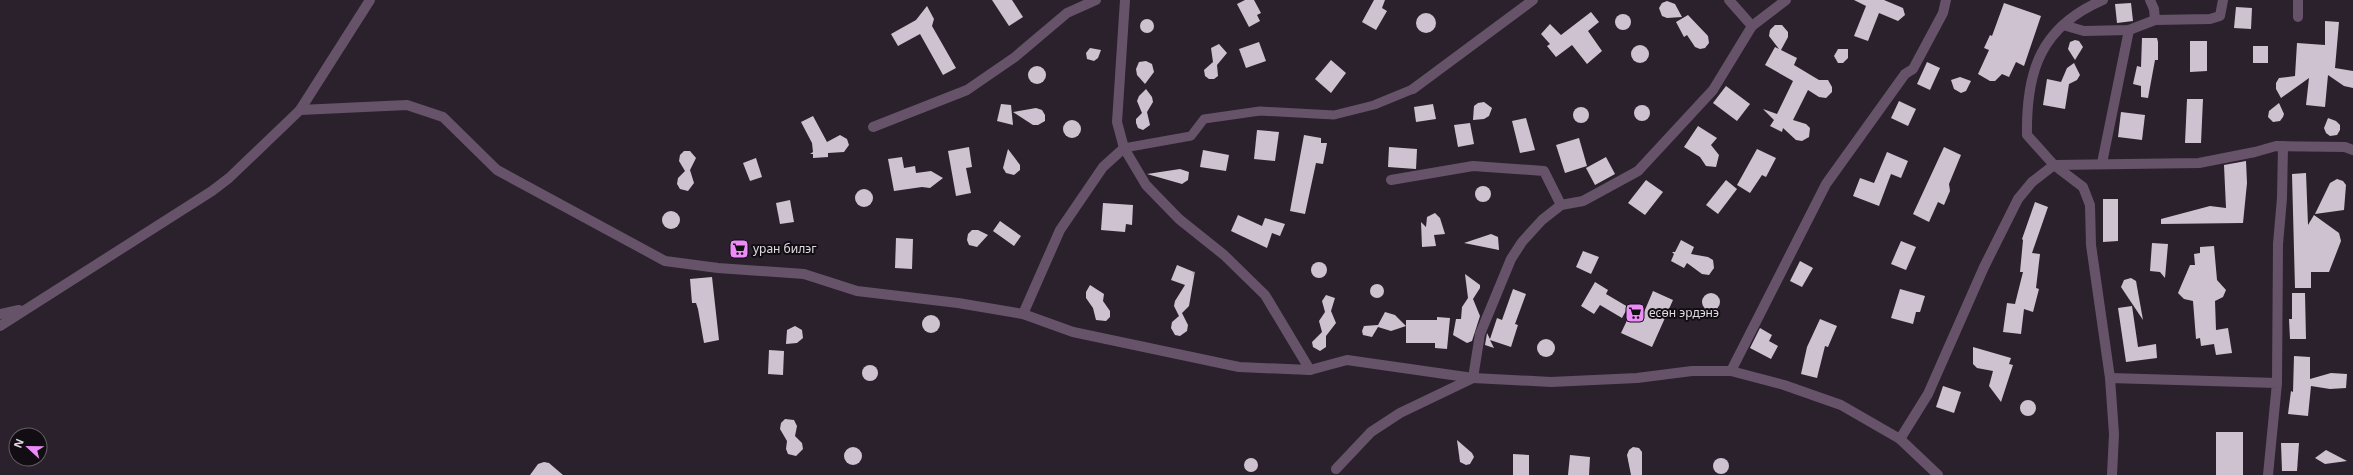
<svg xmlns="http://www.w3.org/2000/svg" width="2353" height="475" font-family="'Noto Sans',sans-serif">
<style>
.building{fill:#cfc2d0}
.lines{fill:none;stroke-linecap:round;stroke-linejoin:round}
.service{stroke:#675369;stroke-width:9}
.minor{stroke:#675369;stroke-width:10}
.labels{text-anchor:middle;stroke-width:4;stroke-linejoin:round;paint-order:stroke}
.poi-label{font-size:12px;fill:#e0dae1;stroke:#110d12;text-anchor:start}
</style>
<rect width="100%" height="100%" fill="#2b212d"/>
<g class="building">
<path d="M992,0H1012L1023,17L1009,26Z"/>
<path d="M1245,0H1254L1261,13L1257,15L1260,21L1249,27L1237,4Z"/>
<path d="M1374,0H1385L1382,8L1387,11L1376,30L1362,22Z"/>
<path d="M1854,0H1884L1903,8L1905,15L1898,21L1879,13L1868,41L1854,36L1866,6Z"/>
<path d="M1667,1L1675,4L1682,17L1667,18L1662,16L1659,8L1662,3Z"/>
<path d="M2004,3L2041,16L2024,66L2016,62L2009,77L2002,74L1995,81H1990L1978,74L1989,50L1984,48L1990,35L1992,36Z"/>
<path d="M2131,3L2133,21L2117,23L2115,4Z"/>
<path d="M927,6L934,19L932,26L956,68L943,75L920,34L898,46L891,34L916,20Z"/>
<path d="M2236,7L2252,8L2251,29L2234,28Z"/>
<path d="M1591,12L1599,22L1588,31L1602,51L1587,64L1572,45L1556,57L1547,46L1550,44L1541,34L1550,24L1561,35Z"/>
<circle cx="1426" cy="23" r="10"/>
<circle cx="1623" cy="22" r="8"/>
<path d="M1688,15L1708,36L1709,43L1705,48L1700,49L1695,47L1687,35L1684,37L1676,22Z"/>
<circle cx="1147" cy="26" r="7"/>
<path d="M2325,21L2339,22L2335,68L2353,71V88L2344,86L2328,75L2325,107L2306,105L2309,78L2281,98L2276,89V83L2279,78L2295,76L2297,43L2325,45Z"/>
<path d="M1775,25H1782L1788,32V37L1781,50L1797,58L1794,65L1819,80H1828L1832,87V92L1826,98L1819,97L1808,90L1793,120L1806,124L1810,128L1809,137L1802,141L1796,140L1783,128L1782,132L1770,126L1774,120L1763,109L1777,114L1793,81L1765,65L1775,47L1779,49L1769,36L1770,30Z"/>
<path d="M2142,38H2157L2158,42V60H2155L2148,98L2141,97V86L2133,84L2137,66L2141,67Z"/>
<path d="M2075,40L2079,41L2083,47L2075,60L2068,49L2070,42Z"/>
<path d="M2190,41H2207V71L2190,72Z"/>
<path d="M1259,42L1266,61L1246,68L1239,49Z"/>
<path d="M1219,44L1227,53L1217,65L1218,76L1214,79H1209L1205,76L1204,70L1213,62L1211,48Z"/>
<circle cx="1640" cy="54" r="9"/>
<rect x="2253" y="46" width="15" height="17"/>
<path d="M1090,48L1101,50L1098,58L1094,61L1087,59L1086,53Z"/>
<path d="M1838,49H1848V58L1843,63H1838L1834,56Z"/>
<path d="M1331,60L1346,73L1331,93L1315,79Z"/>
<path d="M1146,61L1152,64L1154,72L1145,84L1137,75L1136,69L1139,62Z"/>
<path d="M1927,62L1940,68L1930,90L1917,84Z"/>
<path d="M2074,63L2080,75L2077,80L2069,84L2065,109L2043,105L2047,79L2061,82L2067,68Z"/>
<circle cx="1037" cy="75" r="9"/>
<path d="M1960,77L1971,81L1966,91L1961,93L1954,89L1951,80Z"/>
<path d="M1726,86L1750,104L1737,121L1713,103Z"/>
<path d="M1146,89L1152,97L1153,102L1147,112L1150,125L1143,130L1138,128L1136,123V119L1142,113L1137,101L1139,96Z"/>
<path d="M2187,99H2203L2201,143H2185Z"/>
<path d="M1899,101L1916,109L1908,126L1891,118Z"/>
<path d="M1484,102L1492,108L1489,116L1484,119L1473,120L1474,106L1478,103Z"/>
<path d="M2279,103L2284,114L2283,117L2280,121L2273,122L2268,117L2269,111Z"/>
<path d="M1001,104L1011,105L1013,125L997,121Z"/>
<path d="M1433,104L1436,119L1416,122L1414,107Z"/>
<circle cx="1642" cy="113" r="8"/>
<circle cx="1581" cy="115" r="8"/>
<path d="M1036,108L1042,110L1045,115V121L1038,125H1033L1013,112Z"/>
<path d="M2121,112L2145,115L2142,140L2118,137Z"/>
<path d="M813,116L827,142L840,135L847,139L849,145L844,152L828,153V157L813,158V154H810L813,152L812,143L801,122Z"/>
<path d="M1526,118L1535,150L1520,153L1512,121Z"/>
<path d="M2328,118L2336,121L2340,125V130L2337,135L2330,136L2326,133L2324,128Z"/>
<circle cx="1072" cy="129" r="9"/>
<path d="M1470,123L1474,144L1458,147L1454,125Z"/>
<path d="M1698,126L1717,138L1711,145L1719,155L1716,167L1706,166L1700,157L1684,147Z"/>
<path d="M1257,130L1279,132L1275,161L1254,159Z"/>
<path d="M1304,135L1321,138V143H1327L1323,164L1316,163L1305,214L1290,211Z"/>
<path d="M1579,138L1587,166L1565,173L1556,145Z"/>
<path d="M969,147L972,167L966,168L971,193L956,196L948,151Z"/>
<path d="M1389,147L1417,149L1416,169L1388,167Z"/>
<path d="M1944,147L1961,155L1949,184L1950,191L1944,205L1938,202L1929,222L1913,214Z"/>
<path d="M1008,149L1020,165V170L1014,175L1006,173L1003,168Z"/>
<path d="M1757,149L1776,158L1766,177L1762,175L1750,193L1737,185Z"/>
<path d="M1203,150L1229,155L1226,171L1200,167Z"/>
<path d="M684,151H690L696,158L690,170L694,183L688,191L680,189L677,184L678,178L685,171L679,161L680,155Z"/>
<path d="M1887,152L1908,161L1901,178L1891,174L1879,206L1853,196L1860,178L1874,183Z"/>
<path d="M902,157L904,168L915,166L916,173L931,171L943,178L930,188L922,187L894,191L888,159Z"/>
<path d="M1606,157L1615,174L1595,185L1586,168Z"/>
<path d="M756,158L762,177L750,181L743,163Z"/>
<path d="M2246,161L2247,183L2243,223L2161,224V219L2210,206L2226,208L2224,165Z"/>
<path d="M1180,169L1189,172L1188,180L1182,184L1147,174Z"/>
<path d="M2306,173L2308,225L2314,215L2339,233L2341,241L2329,272H2311V288H2295L2292,174Z"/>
<path d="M2337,179L2343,181L2346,185L2344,210L2315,214L2330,183Z"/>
<path d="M1646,180L1663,192L1645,215L1628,203Z"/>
<path d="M1726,180L1737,189L1718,214L1706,205Z"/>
<circle cx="1483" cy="194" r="8"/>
<circle cx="864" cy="198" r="9"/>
<path d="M2103,199H2118V241L2103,242Z"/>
<path d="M790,200L794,222L780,224L776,203Z"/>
<path d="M2035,202L2048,207L2032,253L2040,254L2036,288L2039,289L2033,312L2024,309L2021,334L2003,332L2007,303L2015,304L2023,272H2020L2023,240L2022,239Z"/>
<path d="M1103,203L1133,205L1132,225L1126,224L1125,232L1101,230Z"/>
<circle cx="671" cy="220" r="9"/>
<path d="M1435,213L1440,218L1445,234L1434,235L1436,246L1422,247L1421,222L1426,227L1427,217Z"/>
<path d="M1238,215L1262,226L1265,218L1285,224L1280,236L1272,233L1267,248L1231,231Z"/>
<path d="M1000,221L1021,236L1014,246L993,231Z"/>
<path d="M972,230H978L988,235L977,247L969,245L967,240L968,234Z"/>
<path d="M1491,234L1498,237L1499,250L1464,243Z"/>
<path d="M896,238L913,239L912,269L895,268Z"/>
<path d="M1681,240L1694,247L1691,254L1708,257L1713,260L1714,268L1709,275L1702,274L1687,263L1684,268L1671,261L1674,254L1672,252H1675Z"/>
<path d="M1901,241L1916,247L1906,270L1891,264Z"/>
<path d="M2152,243L2168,244L2165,278L2160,272L2150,271Z"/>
<path d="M2214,246L2217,280L2226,290L2223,297L2215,301L2216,330L2228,328L2232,353L2216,355L2214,344L2201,346L2200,338L2196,339L2193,301L2184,299L2178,293L2190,265H2195L2194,254L2200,253V247Z"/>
<path d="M1583,251L1599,257L1591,274L1576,267Z"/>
<path d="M1800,261L1813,268L1802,287L1790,281Z"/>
<circle cx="1319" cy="270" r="8"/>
<path d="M1177,265L1194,272L1192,276L1195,271L1189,306L1182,313L1188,325L1187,331L1180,336L1175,335L1171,328L1172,322L1179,316L1174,306L1175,301L1185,285L1171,280Z"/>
<path d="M1465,274L1480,285V288L1473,299L1480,316L1472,341L1467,343L1453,335L1456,319H1461L1462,307L1468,298Z"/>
<path d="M712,277L719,340L704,343L698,309L696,303H692L690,279Z"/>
<path d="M2131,278L2136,281L2143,320L2121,287L2124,280Z"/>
<path d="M1595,282L1608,290L1606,294L1628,307L1622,318L1600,305L1594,314L1581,306Z"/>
<circle cx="1377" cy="291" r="7"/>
<path d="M1090,285L1104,294L1103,301L1110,311V317L1106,321L1096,320L1093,308L1086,298V292Z"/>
<path d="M1513,289L1526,294L1515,324L1518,325L1511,347L1490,340L1494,348L1485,345L1487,333L1490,339L1497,318L1502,320Z"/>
<path d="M1900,289L1925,296L1920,312H1916L1913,324L1891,318Z"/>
<path d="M1653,291L1673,300L1652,347L1621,333L1631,312L1642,317Z"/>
<path d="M2292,293H2305L2306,339H2290L2289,319H2292Z"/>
<circle cx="1711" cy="302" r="9"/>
<path d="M1326,295L1335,298L1331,311L1336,323L1326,336V347L1320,351L1313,347L1312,342L1322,332L1319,321L1325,312L1322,301Z"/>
<path d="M2132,306L2138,347L2156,344L2157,358L2126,362L2118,308Z"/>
<path d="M1385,312L1395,315L1406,326L1391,331L1378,327L1372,337L1363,335L1362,331L1364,326L1378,325Z"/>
<circle cx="931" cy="324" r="9"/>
<path d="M1437,317L1450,318L1447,349L1435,348V343H1406V320H1437Z"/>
<path d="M1820,319L1837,326L1828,347L1825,346L1817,378L1801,374L1807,347Z"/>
<path d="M795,326L802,330L803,338L797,343L786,344L787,330Z"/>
<path d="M1760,328L1772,335L1769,341L1778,346L1771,359L1750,348Z"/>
<circle cx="1546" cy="348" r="9"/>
<path d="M1973,347L2011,358L2009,364L2013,365L2001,402L1989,386L1993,371L1977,368L1973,364Z"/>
<path d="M769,350L784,351L783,375L768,374Z"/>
<path d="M2294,356L2310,357V379L2331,373L2347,374L2346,388L2330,389L2311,386L2308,416L2288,414L2291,391L2293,392Z"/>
<circle cx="870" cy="373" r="8"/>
<path d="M1943,386L1961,392L1954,413L1936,407Z"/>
<circle cx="2028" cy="408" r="8"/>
<path d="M785,419L794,420L797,426L795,436L802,443L803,449L796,456L788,454L786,449L787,441L780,429L781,423Z"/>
<rect x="2216" y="432" width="27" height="43"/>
<path d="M1457,440L1472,453L1474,457L1470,464L1466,465L1460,462Z"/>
<path d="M2281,443H2299L2297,471H2282Z"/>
<path d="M1633,447L1639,448L1642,452V475H1631L1627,455L1629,450Z"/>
<circle cx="853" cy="456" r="9"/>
<path d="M2326,450L2347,461L2325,464L2315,458Z"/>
<path d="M1513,454L1529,455V475H1513Z"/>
<path d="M1570,455L1590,457L1589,475H1568Z"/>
<circle cx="1251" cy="465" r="7"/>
<circle cx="1721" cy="466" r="8"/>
<path d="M544,462L549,463L563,475H530L538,464Z"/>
</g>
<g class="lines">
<path class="service" d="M1124,148L1191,136L1204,119L1260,111L1334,115L1374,105L1413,89"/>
<g class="minor">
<path d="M1729,0L1752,26"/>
<path d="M2103,0C2040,27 2026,72 2027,135L2054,165L2083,187L2090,205L2091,245L2110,378L2114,434L2112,475"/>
<path d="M2150,0L2154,9L2155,20"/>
<path d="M2298,0V17"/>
<path d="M2063,25L2084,31L2129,30L2155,20L2210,19L2220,16L2223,0"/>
<path d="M1413,89L1533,0"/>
<path d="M300,110L370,0"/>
<path d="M873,127L967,90L1015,57L1067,13L1096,0"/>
<path d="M1124,148L1146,185L1179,219L1224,255L1265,295L1310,370"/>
<path d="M2102,163L2129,30"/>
<path d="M1391,180L1473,166L1544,171L1561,205"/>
<path d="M0,314L19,310"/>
<path d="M1023,314L1060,230L1103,167L1124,148L1117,122L1125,0"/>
<path d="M0,326L212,191L229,178L300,110L407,105L443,117L497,170L665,261L718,268L804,274L857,291L958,303L1023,314L1073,332L1239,367L1310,370L1347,360L1473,378L1551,382L1637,378L1692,371H1731L1784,385L1841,405L1900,439L1938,475"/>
<path d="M1731,371L1826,184L1905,74L1913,69L1943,13L1946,0"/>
<path d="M2110,378L2277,383L2268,475"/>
<path d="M2277,383L2278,244L2282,198L2283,146"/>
<path d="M1900,439L1928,394L1984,267L2018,199L2032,182L2054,165L2199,163L2255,152L2276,146L2345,147L2353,150"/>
<path d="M1336,469L1371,432L1400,413L1473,378L1480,334L1511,259L1522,242L1542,220L1561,205L1583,201L1638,171L1713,90L1752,26L1786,0"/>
</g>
</g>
<defs>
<symbol id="supermarket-square" viewBox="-11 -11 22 22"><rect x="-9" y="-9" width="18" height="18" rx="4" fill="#ed8cf9" stroke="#110d12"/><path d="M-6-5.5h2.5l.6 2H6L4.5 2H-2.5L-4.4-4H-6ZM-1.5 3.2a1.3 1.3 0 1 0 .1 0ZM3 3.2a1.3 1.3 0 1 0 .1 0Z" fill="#111"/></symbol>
</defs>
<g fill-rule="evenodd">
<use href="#supermarket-square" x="728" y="238" width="22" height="22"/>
<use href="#supermarket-square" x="1624" y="302" width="22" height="22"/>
</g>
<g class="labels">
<g class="poi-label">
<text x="753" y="253">уран билэг</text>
<text x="1649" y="317">есөн эрдэнэ</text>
</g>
</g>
<g transform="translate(28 447) rotate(292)"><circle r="19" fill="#110d12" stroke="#645f65"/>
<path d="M0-3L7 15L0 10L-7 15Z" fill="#ed8cf9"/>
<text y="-6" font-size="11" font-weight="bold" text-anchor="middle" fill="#e0dae1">N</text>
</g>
</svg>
